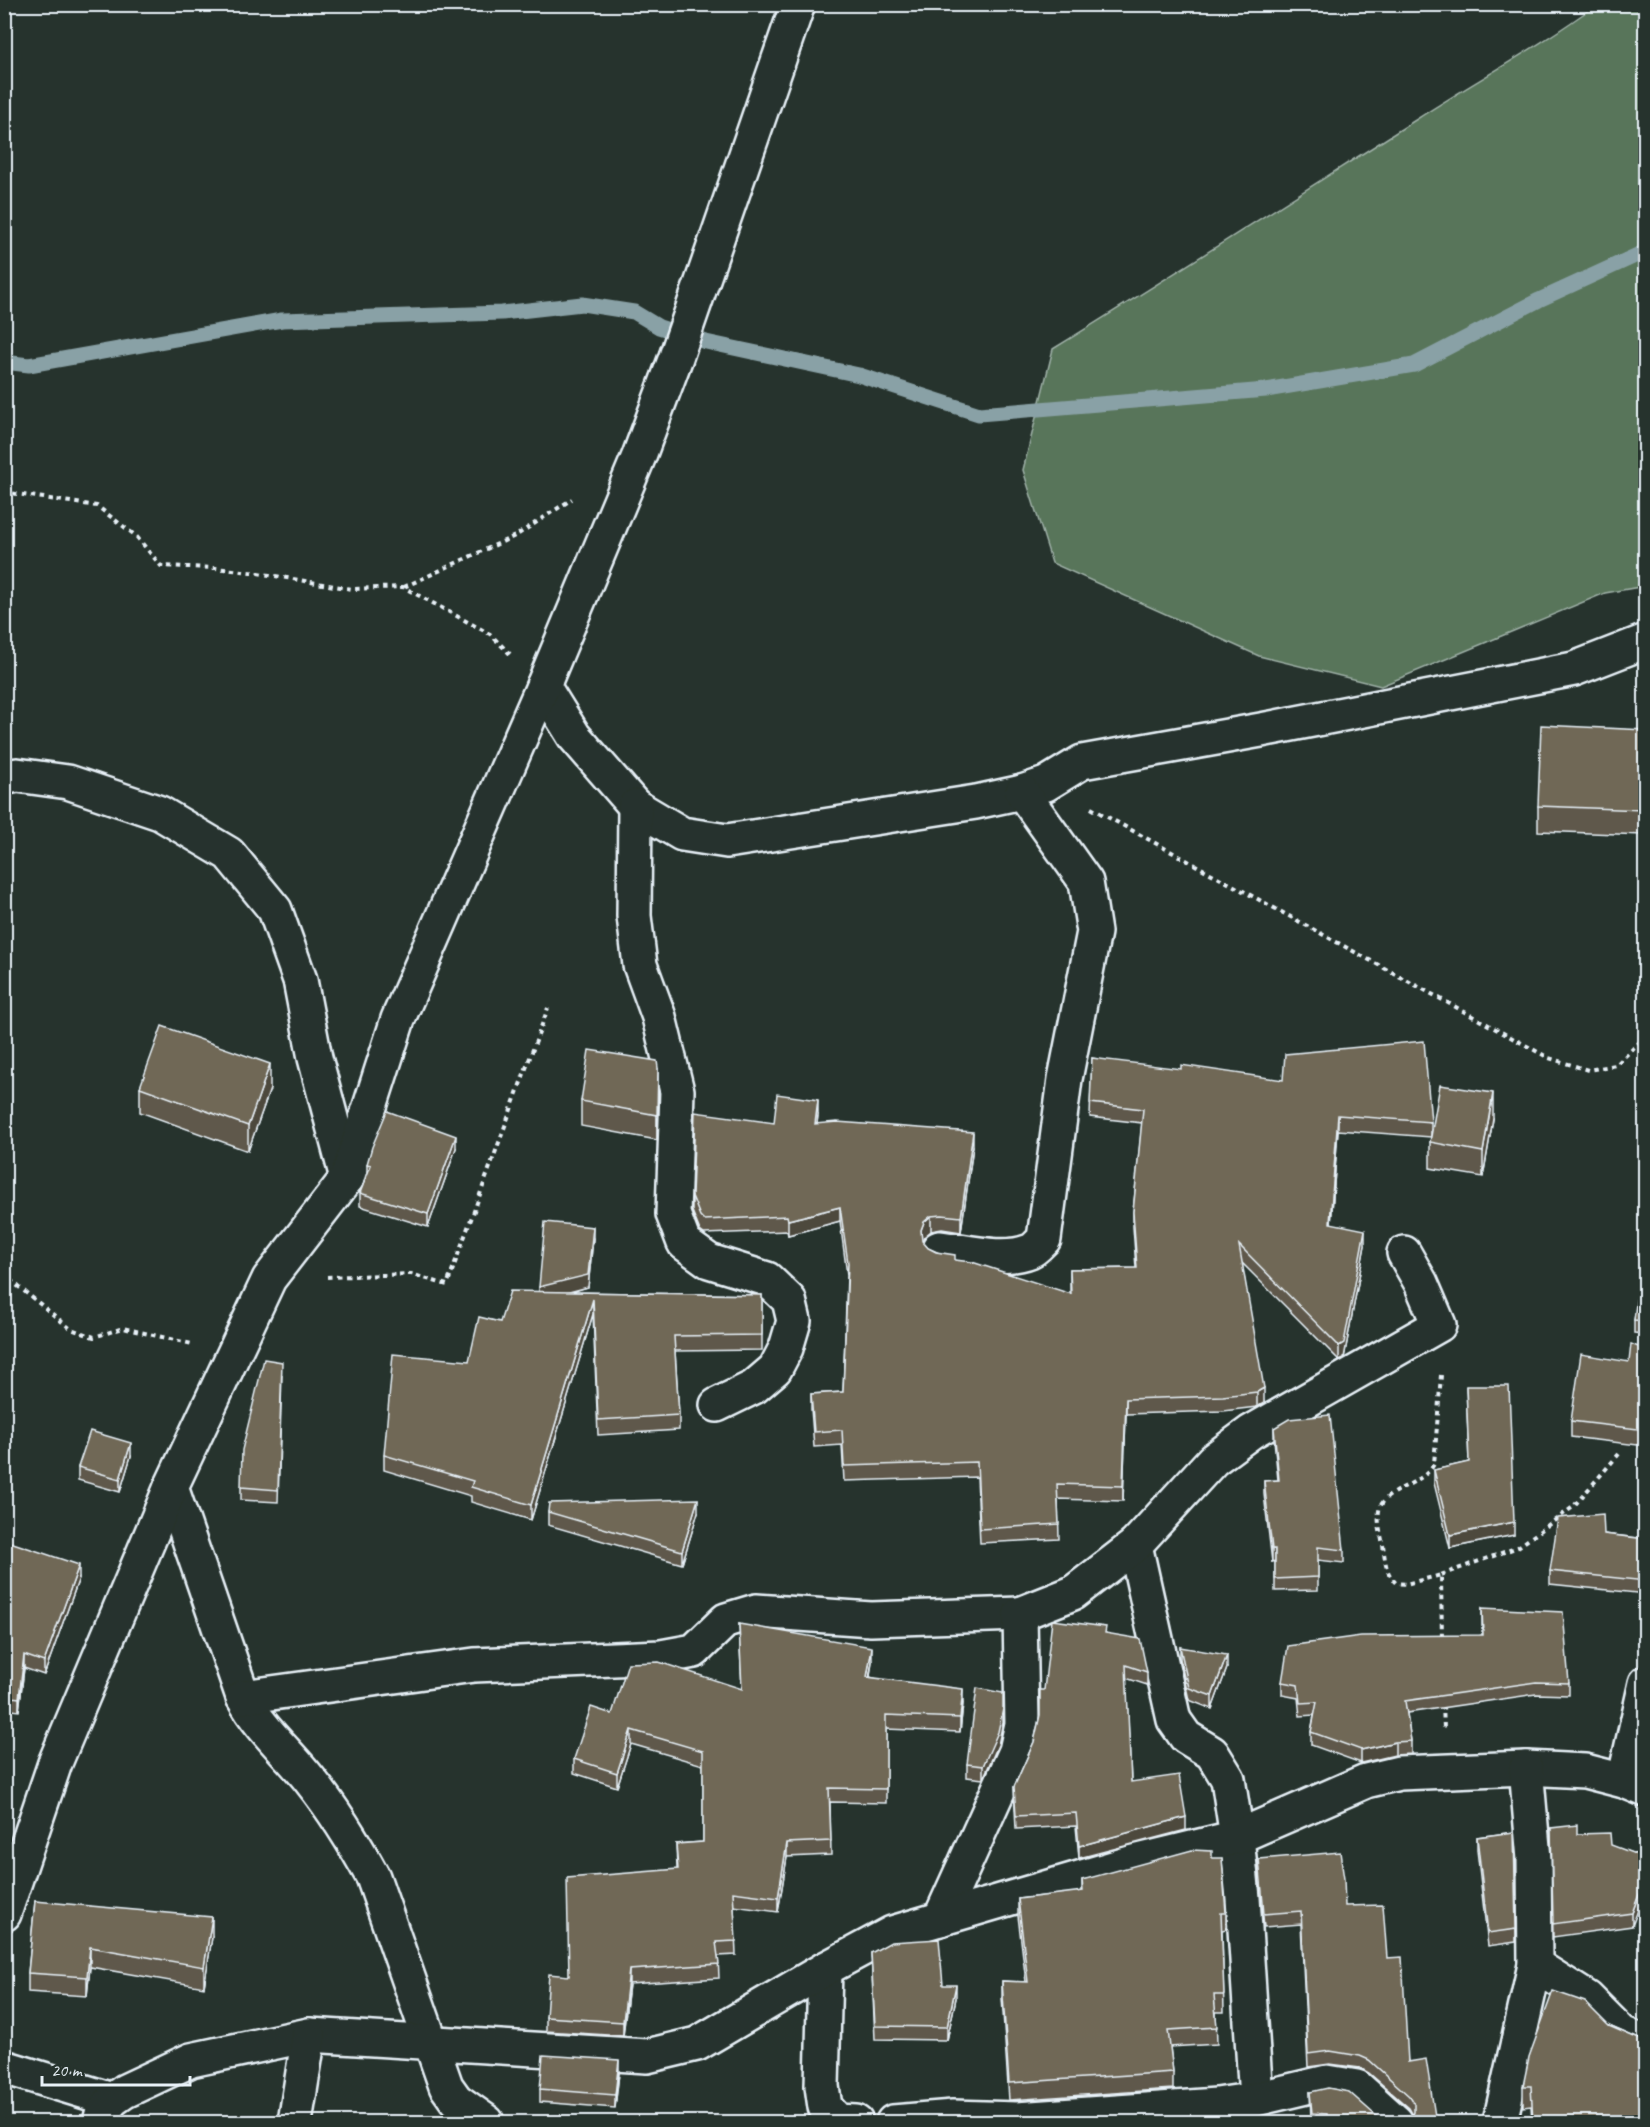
<svg xmlns="http://www.w3.org/2000/svg" width="1650" height="2127" font-family="Caveat,sans-serif">
<style>
.green{fill:#58745a;stroke:#a0b2a9;stroke-width:1.5}
.lines{fill:none;stroke-linecap:round;stroke-linejoin:round}
.stream{stroke:#89a1a6;stroke-width:15}
.minor-casing{stroke:#e8f1f8;stroke-width:38}
.path{stroke:#e8f1f8;stroke-width:4;stroke-dasharray:4.5 4.5;stroke-linecap:butt}
.minor{stroke:#26332d;stroke-width:33}
.wall{fill:#5f594b;stroke:#e8f1f8;stroke-width:1.5}
.shaded-wall{fill:#4e493d;stroke:#e8f1f8;stroke-width:1.5}
.building{fill:#6f6857;stroke:#e8f1f8;stroke-width:1.5}
</style>
<rect width="100%" height="100%" fill="#26332d"/>
<filter id="ink" filterUnits="userSpaceOnUse"><feTurbulence type="fractalNoise" baseFrequency=".0167" numOctaves="2"/><feDisplacementMap in="SourceGraphic" scale="12" xChannelSelector="R" yChannelSelector="G"/><feConvolveMatrix kernelMatrix="1 2 1 2 8 2 1 2 1" color-interpolation-filters="sRGB"/></filter>
<g filter="url(#ink)">
<path class="green" d="M1597,4L1645,5V586L1605,593L1381,686L1259,656L1052,563L1023,470L1053,349C1175,274 1296,196 1417,119C1477,80 1539,47 1597,4Z"/>
<g class="lines">
<path class="stream" d="M4,362L29,365L282,320L502,313L582,304L634,312L659,327L706,342L859,375L979,414L1266,390L1414,365L1539,300L1646,251"/>
<defs>
<g id="minor">
<path d="M543,686L574,736L635,806L682,834L727,841L976,802L1022,792L1046,784L1082,762L1261,730L1574,669L1646,641"/>
<path d="M4,778L17,775L68,782L160,813L229,854L275,910L300,980L315,1058L347,1178"/>
<path d="M635,806L634,916L640,965L659,1017L677,1091L673,1214L684,1243L709,1261L767,1279L789,1300L794,1321L786,1348L775,1369L754,1387L717,1405"/>
<path d="M939,1248C966,1251 1003,1262 1030,1251C1035,1249 1040,1243 1044,1239L1065,1079L1094,932L1086,882L1022,792"/>
<path d="M171,1487L243,1697C260,1729 288,1752 310,1780C334,1810 355,1844 373,1877L446,2086L456,2100L487,2122"/>
<path d="M1135,1545L1174,1720L1186,1737L1212,1753L1228,1779L1237,1837L1243,1898L1256,2099"/>
<path d="M243,1697L474,1665L661,1657L694,1651L726,1620L756,1611L871,1619L1020,1614"/>
<path d="M1624,1781L1646,1683"/>
<path d="M4,1914L55,1763L171,1487L269,1279L347,1178L398,1019L543,686L639,456L676,357L798,4"/>
<path d="M940,1919L1016,1751L1022,1724L1020,1614L1073,1593L1135,1545L1213,1460L1251,1432L1439,1325L1421,1283L1404,1253"/>
<path d="M1535,1965L1587,1998L1622,2033L1646,2043"/>
<path d="M825,1969L822,2086L825,2107L838,2121L856,2122"/>
<path d="M4,2067L112,2100"/>
<path d="M100,2122L102,2114L112,2100L125,2091L191,2060L309,2035L647,2056L697,2044L825,1969L892,1933L1130,1863L1237,1837L1366,1781L1399,1773L1526,1768L1585,1771L1624,1781L1646,1790"/>
<path d="M295,2122L309,2035"/>
<path d="M893,2122L953,2117L1017,2119L1217,2105L1256,2099L1327,2082L1357,2087L1396,2122"/>
<path d="M1500,2122L1535,1965L1534,1859L1526,1768"/>
</g>
</defs>
<use href="#minor" class="minor-casing"/>
<g class="path">
<path d="M4,493H10L97,506L136,536L161,566L216,568L258,573L352,589L403,587L490,634L510,654"/>
<path d="M404,587L517,535L572,499"/>
<path d="M1091,808L1549,1058L1588,1070L1616,1065L1646,1036"/>
<path d="M4,1273L9,1279L71,1329L94,1337L123,1328L192,1344"/>
<path d="M327,1277L411,1274L447,1285L548,1008"/>
<path d="M4,1304L9,1279"/>
<path d="M1441,1375L1434,1464C1423,1485 1389,1487 1380,1507C1376,1518 1381,1534 1383,1545C1385,1559 1385,1573 1396,1583L1406,1584L1441,1575L1442,1641"/>
<path d="M1441,1575L1518,1547L1573,1507L1619,1454"/>
<path d="M1443,1705L1444,1728"/>
</g>
<use href="#minor" class="minor"/>
</g>
<g class="wall">
<path d="M1646,730V796L1644,835L1538,831V806Z"/>
<path d="M1092,1058L1431,1122V1137L1338,1130L1331,1224L1365,1245L1344,1358L1339,1360L1242,1263L1264,1403L1257,1407L1223,1411L1126,1414L1123,1501L1058,1499L1059,1539L980,1543L977,1477L844,1481L842,1445L814,1447L811,1409V1394L843,1392L847,1275L840,1221L788,1235L787,1231L704,1234L700,1231L692,1211V1196L774,1123L818,1115L817,1124L973,1146L961,1232L942,1229L931,1231L924,1237L922,1241L928,1248L955,1260L1070,1294V1269L1136,1268L1133,1227V1212L1142,1123L1090,1117Z"/>
<path d="M140,1087L270,1089L248,1151L140,1112Z"/>
<path d="M658,1093L657,1140L581,1126V1101Z"/>
<path d="M1493,1119L1483,1177L1430,1168V1142Z"/>
<path d="M456,1148L428,1227L360,1206V1193L367,1176V1164Z"/>
<path d="M593,1239L588,1287L571,1292L762,1295V1350L675,1351L679,1415V1430L598,1435L593,1314L531,1520L471,1502V1496L384,1470V1455L469,1361L500,1322L539,1291Z"/>
<path d="M1646,1271V1334L1634,1333V1320Z"/>
<path d="M1646,1350V1446L1571,1437V1421L1629,1362Z"/>
<path d="M282,1375L278,1502L241,1500V1487Z"/>
<path d="M1466,1386L1514,1535L1450,1548L1434,1483V1470L1469,1462Z"/>
<path d="M1274,1428L1344,1550V1563L1318,1560V1590L1275,1591V1561L1272,1562L1264,1494V1481L1278,1480L1274,1440Z"/>
<path d="M131,1456L120,1492L78,1480V1467Z"/>
<path d="M548,1512H698L682,1564L548,1525Z"/>
<path d="M1604,1534L1646,1539V1594L1550,1584V1571Z"/>
<path d="M4,1540L79,1578L44,1675L24,1668L19,1711L4,1709Z"/>
<path d="M1482,1608L1569,1683V1695L1536,1694L1407,1713L1411,1741V1754L1395,1755L1361,1763L1311,1745V1732L1314,1715L1300,1716L1298,1698L1282,1695V1682L1482,1635Z"/>
<path d="M739,1624L872,1661L870,1677L963,1703L960,1732L886,1729V1803L830,1802L831,1855L787,1857L778,1912L734,1906L736,1955L718,1956L719,1978L629,1984L623,2036L546,2031V2017L569,1976L677,1869L676,1844L703,1842V1765L631,1744L617,1787L574,1773V1759L612,1714L742,1689Z"/>
<path d="M1106,1633L1147,1672V1685L1126,1678L1131,1782L1186,1830L1079,1858L1076,1826L1016,1829L1014,1787L1034,1742L1040,1715L1044,1690Z"/>
<path d="M1180,1647L1227,1668L1212,1709L1189,1700L1180,1659Z"/>
<path d="M1003,1722L998,1745L983,1779L967,1777V1764Z"/>
<path d="M1551,1828L1577,1834L1646,1858L1632,1926L1553,1937Z"/>
<path d="M1514,1832L1516,1942L1488,1946L1477,1850V1837Z"/>
<path d="M1212,1858L1226,1913V1929L1222,1930L1224,2012H1216L1217,2044L1170,2047L1173,2072V2089L1009,2100L1002,1998V1981L1026,1982L1018,1916V1899L1082,1892V1880Z"/>
<path d="M1259,1859L1345,1906L1387,1958L1408,2062L1435,2116V2122H1411V2119L1413,2115L1409,2108L1369,2073L1360,2068L1330,2064L1308,2067L1301,1924L1264,1927L1259,1872Z"/>
<path d="M35,1901L212,1937L204,1987L90,1967L87,1996L28,1992V1973Z"/>
<path d="M871,1953L956,1998L947,2040L875,2039Z"/>
<path d="M1609,2026L1639,2039L1646,2122H1532L1531,2106L1523,2107V2086Z"/>
<path d="M619,2073L615,2108L540,2102V2089Z"/>
<path d="M1310,2092L1383,2122H1311Z"/>
</g>
<g class="shaded-wall">
<path d="M1646,771V796L1644,835V810Z"/>
<path d="M270,1064V1089L248,1151V1126Z"/>
<path d="M658,1068V1093L657,1140V1115Z"/>
<path d="M1493,1093V1119L1483,1177V1152Z"/>
<path d="M818,1100V1115L815,1139V1124Z"/>
<path d="M1338,1115V1130L1330,1238V1223Z"/>
<path d="M973,1132V1146L961,1232V1217Z"/>
<path d="M456,1136V1148L428,1227V1214Z"/>
<path d="M840,1207V1221L788,1235V1220Z"/>
<path d="M931,1216V1231L924,1237L921,1245V1230L924,1222Z"/>
<path d="M593,1227V1239L588,1287L539,1300V1287Z"/>
<path d="M1365,1230V1245L1344,1358L1339,1360V1346Z"/>
<path d="M593,1299V1314L531,1520V1505Z"/>
<path d="M1264,1388V1403L1257,1407V1392Z"/>
<path d="M1126,1399V1414L1123,1501V1486Z"/>
<path d="M131,1443V1456L120,1492V1479Z"/>
<path d="M698,1499V1512L682,1564V1551Z"/>
<path d="M1514,1522V1535L1450,1548V1535Z"/>
<path d="M1272,1549H1275V1561L1272,1562Z"/>
<path d="M79,1565V1578L44,1675V1662Z"/>
<path d="M872,1647V1661L867,1691V1677Z"/>
<path d="M24,1655V1668L19,1711V1698Z"/>
<path d="M1227,1655V1668L1212,1709V1696Z"/>
<path d="M963,1689V1703L960,1732V1718Z"/>
<path d="M1003,1709V1722L998,1745L983,1779V1766Z"/>
<path d="M631,1730V1744L617,1787V1773Z"/>
<path d="M1395,1742V1755L1361,1763V1750Z"/>
<path d="M1186,1817V1830L1079,1858V1846Z"/>
<path d="M787,1843V1857L778,1912V1898Z"/>
<path d="M1646,1876V1889L1632,1926V1913Z"/>
<path d="M212,1917V1937L204,1987V1967Z"/>
<path d="M90,1947V1967L87,1996V1977Z"/>
<path d="M629,1970V1984L623,2036V2022Z"/>
<path d="M956,1985V1998L947,2040V2027Z"/>
<path d="M619,2060V2073L615,2108V2095Z"/>
</g>
<g class="building">
<path d="M1541,725L1646,730V771L1644,810L1538,806Z"/>
<path d="M162,1026L270,1064L248,1126L140,1087Z"/>
<path d="M1424,1041L1431,1122L1338,1115L1330,1223L1365,1230L1344,1343L1339,1346L1239,1245L1264,1388L1257,1392L1223,1396L1126,1399L1123,1486L1057,1484L1059,1524L980,1529L977,1462L844,1466L842,1430L814,1432L811,1394L843,1392L848,1263L840,1207L788,1220L787,1216L704,1220L700,1216L692,1196L695,1112L774,1123L777,1094L818,1100L815,1124L837,1122L973,1132L961,1217L942,1215L931,1216L924,1222L921,1230L922,1241L928,1248L936,1252L955,1255V1260L972,1262L1071,1294L1070,1269L1137,1268L1133,1212L1143,1109L1090,1103L1092,1058L1181,1069V1065L1283,1080L1285,1054Z"/>
<path d="M589,1050L657,1061L658,1068L657,1115L581,1101Z"/>
<path d="M1440,1085L1493,1093L1483,1152L1430,1142Z"/>
<path d="M387,1111L456,1136L428,1214L360,1193L371,1165L367,1164L372,1147Z"/>
<path d="M545,1222L593,1227L588,1275L539,1287Z"/>
<path d="M1640,1271H1646V1321L1634,1320Z"/>
<path d="M510,1291L762,1295V1335L674,1336L679,1415L598,1420L593,1299L531,1505L471,1487L473,1481L384,1455L393,1354L469,1361L479,1317L500,1322Z"/>
<path d="M1631,1344L1646,1350V1430L1571,1421L1581,1354L1629,1362Z"/>
<path d="M264,1359L282,1362L278,1490L241,1487L242,1450Z"/>
<path d="M1466,1386H1509L1514,1522L1450,1535L1434,1470L1469,1462Z"/>
<path d="M1330,1415L1344,1550L1318,1547V1577L1275,1579V1549H1272L1264,1481L1279,1480L1274,1428L1289,1419Z"/>
<path d="M90,1431L131,1443L120,1479L78,1467Z"/>
<path d="M698,1499L682,1551L548,1512L549,1503Z"/>
<path d="M1603,1514L1604,1534L1646,1539V1581L1550,1571L1558,1518Z"/>
<path d="M4,1540L79,1565L44,1662L24,1655L19,1698L4,1696Z"/>
<path d="M1482,1608L1563,1612L1569,1683L1536,1682L1405,1701L1411,1741L1395,1742L1361,1750L1311,1732L1317,1702L1300,1703L1298,1685L1282,1682L1288,1646L1361,1636L1483,1635Z"/>
<path d="M1052,1620L1106,1627L1105,1633L1140,1639L1147,1672L1126,1665L1131,1782L1179,1775L1186,1817L1079,1846L1076,1813L1016,1816L1014,1787L1034,1742L1040,1715V1690H1044Z"/>
<path d="M739,1624L872,1647L867,1677L963,1689L960,1718L886,1715V1789L829,1788L831,1841L787,1843L778,1898L733,1892L736,1941L716,1942L719,1964L629,1970L623,2022L546,2017L549,1974L569,1976L567,1878L678,1869L676,1844L703,1842V1751L631,1730L617,1773L574,1759L591,1707L612,1714L628,1663L659,1662L742,1689Z"/>
<path d="M1180,1647L1227,1655L1212,1696L1189,1688Z"/>
<path d="M977,1688L1003,1693V1709L998,1732L983,1766L967,1764Z"/>
<path d="M1577,1825V1834L1610,1833L1611,1845L1646,1858V1876L1632,1913L1553,1924L1551,1828Z"/>
<path d="M1514,1832L1516,1929L1488,1933L1477,1837Z"/>
<path d="M1192,1850L1212,1851V1858H1222L1226,1913H1221L1224,1995H1214L1217,2027L1168,2030L1173,2072L1009,2083L1002,1981L1028,1982L1018,1899L1083,1891L1082,1880Z"/>
<path d="M1340,1852L1344,1879L1345,1906L1383,1905L1387,1958L1402,1957L1408,2062L1426,2059L1435,2116L1411,2119L1414,2112V2104L1409,2096L1369,2060L1360,2056L1330,2051L1308,2054L1301,1911L1264,1914L1259,1859Z"/>
<path d="M35,1901L212,1917L204,1967L90,1947L87,1977L28,1973Z"/>
<path d="M939,1939L943,1985H956L947,2027L875,2026L871,1953L891,1942Z"/>
<path d="M1553,1991L1585,2002L1609,2026L1639,2039L1646,2040V2122H1533L1531,2086H1523L1529,2057Z"/>
<path d="M543,2055L619,2060L615,2095L540,2089Z"/>
<path d="M1328,2088L1349,2092L1383,2122H1327V2114L1312,2113L1310,2092Z"/>
</g>
</g>
<rect width="1650" height="2127" fill="none" stroke="#26332d" stroke-width="24"/>
<rect x="12" y="12" width="1626" height="2103" fill="none" stroke="#e8f1f8" stroke-width="2" filter="url(#ink)"/>
<path d="M42 2076v9h148v-9" fill="none" stroke="#e8f1f8" stroke-width="3"/>
<text x="51" y="2076" font-size="18" fill="#e8f1f8" stroke="#26332d" stroke-width="4.5" paint-order="stroke">20 m</text>
</svg>
